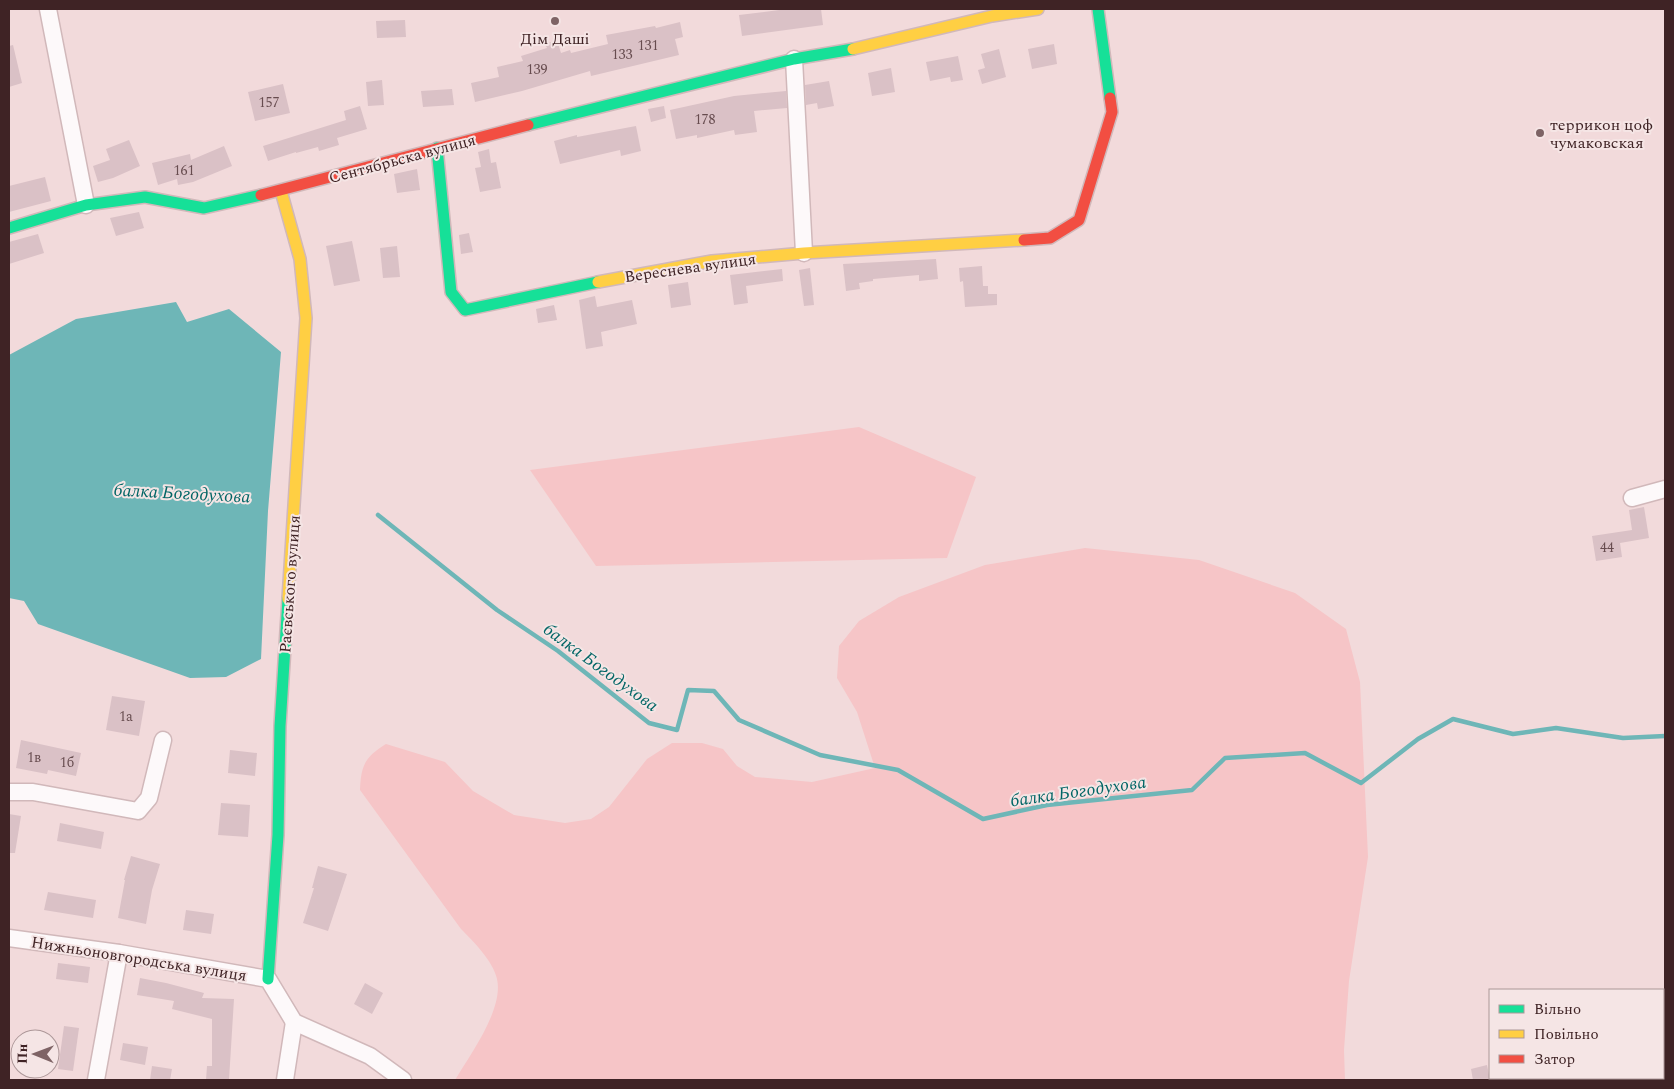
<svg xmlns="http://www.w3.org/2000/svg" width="1674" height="1089" font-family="Spectral,serif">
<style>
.green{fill:#f6c5c7}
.water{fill:#6eb6b7}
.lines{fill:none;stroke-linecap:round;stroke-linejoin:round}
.stream{stroke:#6eb6b7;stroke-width:4.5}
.building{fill:#dac1c6}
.street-casing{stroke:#d1b8ba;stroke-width:19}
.fast-casing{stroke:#d1b8ba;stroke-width:14}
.slow-casing{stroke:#d1b8ba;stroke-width:14}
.jam-casing{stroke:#d1b8ba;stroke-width:14}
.street{stroke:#fdf9fa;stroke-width:16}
.fast{stroke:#16e098;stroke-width:11}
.slow{stroke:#ffcf43;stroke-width:11}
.jam{stroke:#f24e42;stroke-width:11}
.poi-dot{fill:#7e6365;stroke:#f5e5e5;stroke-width:2}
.labels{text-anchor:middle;stroke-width:4;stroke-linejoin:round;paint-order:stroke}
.number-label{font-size:14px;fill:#674c4f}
.poi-label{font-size:16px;fill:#3f2325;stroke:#f5e5e5}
.street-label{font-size:16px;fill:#3f2325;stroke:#f5e5e5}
.water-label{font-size:18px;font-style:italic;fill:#016565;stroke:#f5e5e5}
</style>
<rect width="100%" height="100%" fill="#f2dadb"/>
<g class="green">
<path d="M859,427L976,477L947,558L596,566L530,470Z"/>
<path d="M1085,548L1199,560L1295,593L1346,629L1360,682L1368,857L1349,981L1344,1050L1345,1080H455C470,1055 504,1009 497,979C493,961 474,942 461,929L360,790C361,765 365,757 386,744L445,762L473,791L514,815L565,823L591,819L609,807L647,759L672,743H702L723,749L737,766L755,777L812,782L875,768L857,712L837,678L839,646L859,621L899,597L985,565Z"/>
</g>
<path class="water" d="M176,302L187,322L229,309L281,352L268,511L261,659L226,677L190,678L38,624L24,601L9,598V355L76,319Z"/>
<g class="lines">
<path class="stream" d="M378,515L497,610L558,651L649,723L677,730L688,690L714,691L739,720L820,755L898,770L983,819L1047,805L1192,790L1225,758L1305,753L1361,783L1418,739L1453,719L1513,734L1556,728L1623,738L1665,736"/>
</g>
<g class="building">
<path d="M787,9H821L823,25L742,36L739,15Z"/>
<path d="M405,20L406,37L377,38L376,21Z"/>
<path d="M680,22L683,37L675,39L679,55L591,76L590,71L522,91L475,102L471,83L499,77L497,67L523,61L521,56L547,48L545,44L557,40L561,53L570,50L571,53L608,44L606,35L655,26L656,28Z"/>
<path d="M1054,44L1057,64L1032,69L1028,49Z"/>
<path d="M13,45L22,83L9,87V46Z"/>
<path d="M999,49L1006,77L982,84L978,70L985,68L981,54Z"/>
<path d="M958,56L963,80L951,82L950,77L930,81L926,62Z"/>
<path d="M891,68L895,92L872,96L868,73Z"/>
<path d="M382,80L384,105L368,106L366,82Z"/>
<path d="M829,81L834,106L818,109L817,103L806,105L805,85Z"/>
<path d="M283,84L290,113L255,121L248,92Z"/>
<path d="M452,89L454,105L423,107L421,91Z"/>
<path d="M786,91L787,108L754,111L757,132L735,135L734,130L697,138V135L676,139L670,110L734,96Z"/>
<path d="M360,106L367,129L337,138L339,145L319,151L318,147L296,153V152L268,161L263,146L346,120L344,111Z"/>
<path d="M664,106L666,118L651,122L648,109Z"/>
<path d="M636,126L641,151L621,156L620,150L560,164L554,141L577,135V137Z"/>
<path d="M129,140L140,166L113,178L98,182L93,166L110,160L106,149Z"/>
<path d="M224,146L232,166L193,182L178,185L177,179L158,185L152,163L190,154L191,160Z"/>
<path d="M489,149L491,163L496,162L501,188L480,192L475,168L481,167L478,152Z"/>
<path d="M417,169L420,190L397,193L394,174Z"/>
<path d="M45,177L51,201L9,212V186Z"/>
<path d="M139,212L144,228L116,236L110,218Z"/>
<path d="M469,233L473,252L461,254L459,235Z"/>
<path d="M38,234L44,253L9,264V242Z"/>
<path d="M352,241L360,281L334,286L326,246Z"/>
<path d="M397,246L400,277L383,278L380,248Z"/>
<path d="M936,259L938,279L919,281V275L873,279V281L859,283L860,289L846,291L843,264Z"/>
<path d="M982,266L983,286H988V294H997V305L965,307L963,281L960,282L959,268Z"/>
<path d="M810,268L814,305L804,306L799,270Z"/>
<path d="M782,269L783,281L746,286L748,303L734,305L730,275Z"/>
<path d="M688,282L691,305L671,308L668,285Z"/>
<path d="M595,296L597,307L632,300L637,324L601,332L603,346L586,349L579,300Z"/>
<path d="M554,305L557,320L538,323L536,309Z"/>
<path d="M1644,507L1649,538L1620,543L1622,557L1596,561L1592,536L1632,530L1629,510Z"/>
<path d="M112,696L145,701L139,736L106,730Z"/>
<path d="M21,740L81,753L76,776L48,770L47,774L16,768Z"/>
<path d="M230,750L257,753L255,776L228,773Z"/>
<path d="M221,803L250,805L248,837L218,835Z"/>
<path d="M9,814L21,816L15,853H9Z"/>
<path d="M60,823L104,832L101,849L57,841Z"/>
<path d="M131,856L160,864L152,890L146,924L118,918L125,880H124Z"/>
<path d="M318,866L347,874L328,931L303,923L314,888H312Z"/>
<path d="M48,892L96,900L93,918L44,910Z"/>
<path d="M186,910L214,914L211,934L183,930Z"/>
<path d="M58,963L90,967L88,983L56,979Z"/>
<path d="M140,978L166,983L204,993L202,998L234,999L229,1080H206L207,1066H212V1019L172,1009L174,1001L137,995Z"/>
<path d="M365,983L383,993L372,1014L354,1004Z"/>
<path d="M64,1026L79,1028L73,1071L58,1069Z"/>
<path d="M123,1043L148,1047L145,1065L120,1060Z"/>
<path d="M1487,1065L1490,1080H1473L1471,1069Z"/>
<path d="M152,1066L172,1069L170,1080H150Z"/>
</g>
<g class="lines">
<defs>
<g id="street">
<path d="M48,9L86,205"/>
<path d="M794,59L804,253"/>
<path d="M1632,498L1665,489"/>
<path d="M9,792H33L138,811L149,798L163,740"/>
<path d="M9,938L119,953L268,979L294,1022L370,1056L403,1080"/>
<path d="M1500,1078L1501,1080"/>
<path d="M96,1080L119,953"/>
<path d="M285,1080L294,1022"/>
</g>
<g id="fast">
<path d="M1098,9L1110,98"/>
<path d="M528,125L794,59L853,49"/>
<path d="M437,148L451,292L465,310L598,282"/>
<path d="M9,228L86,205L145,197L204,208L261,195"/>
<path d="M268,979L278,835L280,726L288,599"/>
</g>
<g id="slow">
<path d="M853,49L992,16L1038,9"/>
<path d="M281,191L300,259L306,318L288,599"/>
<path d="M598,282L712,261L804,253L1024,240"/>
</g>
<g id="jam">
<path d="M261,195L528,125"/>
<path d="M1024,240L1050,238L1079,220L1112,112L1110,98"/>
</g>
</defs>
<use href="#street" class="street-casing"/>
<use href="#fast" class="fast-casing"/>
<use href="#slow" class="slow-casing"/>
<use href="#jam" class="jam-casing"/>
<use href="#street" class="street"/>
<use href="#fast" class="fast"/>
<use href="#slow" class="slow"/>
<use href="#jam" class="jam"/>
</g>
<g class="poi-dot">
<circle cx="555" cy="21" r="5"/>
<circle cx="1540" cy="133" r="5"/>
</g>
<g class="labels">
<g class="number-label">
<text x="648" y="50">131</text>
<text x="622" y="59">133</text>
<text x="537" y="74">139</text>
<text x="269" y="107">157</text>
<text x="705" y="124">178</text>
<text x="184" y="175">161</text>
<text x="1607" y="552">44</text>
<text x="126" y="721">1а</text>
<text x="34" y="762">1в</text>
<text x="67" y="767">1б</text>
</g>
<g class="poi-label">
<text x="555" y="44">Дім Даші</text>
<text x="1550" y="130" text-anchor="start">террикон цоф<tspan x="1550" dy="18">чумаковская</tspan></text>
</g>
<g class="street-label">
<text transform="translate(402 158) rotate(-15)" y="6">Сентябрьска вулиця</text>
<text transform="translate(690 267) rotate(-8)" y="6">Вереснева вулиця</text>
<text transform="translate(289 584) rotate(-86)" y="6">Раєвського вулиця</text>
<text transform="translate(139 958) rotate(9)" y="6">Нижньоновгородська вулиця</text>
</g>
<g class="water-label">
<text transform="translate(182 493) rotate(3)" y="6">балка Богодухова</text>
<text transform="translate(601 667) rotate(36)" y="6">балка Богодухова</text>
<text transform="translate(1078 791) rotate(-8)" y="6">балка Богодухова</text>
</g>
</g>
<rect width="1674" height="1089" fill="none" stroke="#3f2325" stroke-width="20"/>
<rect x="1489" y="989" width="175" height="90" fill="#f5e5e5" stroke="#ac9798"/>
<rect x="1499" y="1005" width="25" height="8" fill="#16e098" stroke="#ac9798"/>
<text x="1534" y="1014" font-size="15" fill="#3f2325">Вільно</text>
<rect x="1499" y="1030" width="25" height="8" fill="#ffcf43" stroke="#ac9798"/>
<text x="1534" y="1039" font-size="15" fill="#3f2325">Повільно</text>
<rect x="1499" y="1055" width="25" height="8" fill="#f24e42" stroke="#ac9798"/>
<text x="1534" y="1064" font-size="15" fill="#3f2325">Затор</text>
<g transform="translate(35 1054) rotate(271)"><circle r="24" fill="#f5e5e5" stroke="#ac9798"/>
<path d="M0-4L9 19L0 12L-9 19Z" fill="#7e6365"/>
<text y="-8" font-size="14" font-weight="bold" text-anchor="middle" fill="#3f2325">Пн</text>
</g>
</svg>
